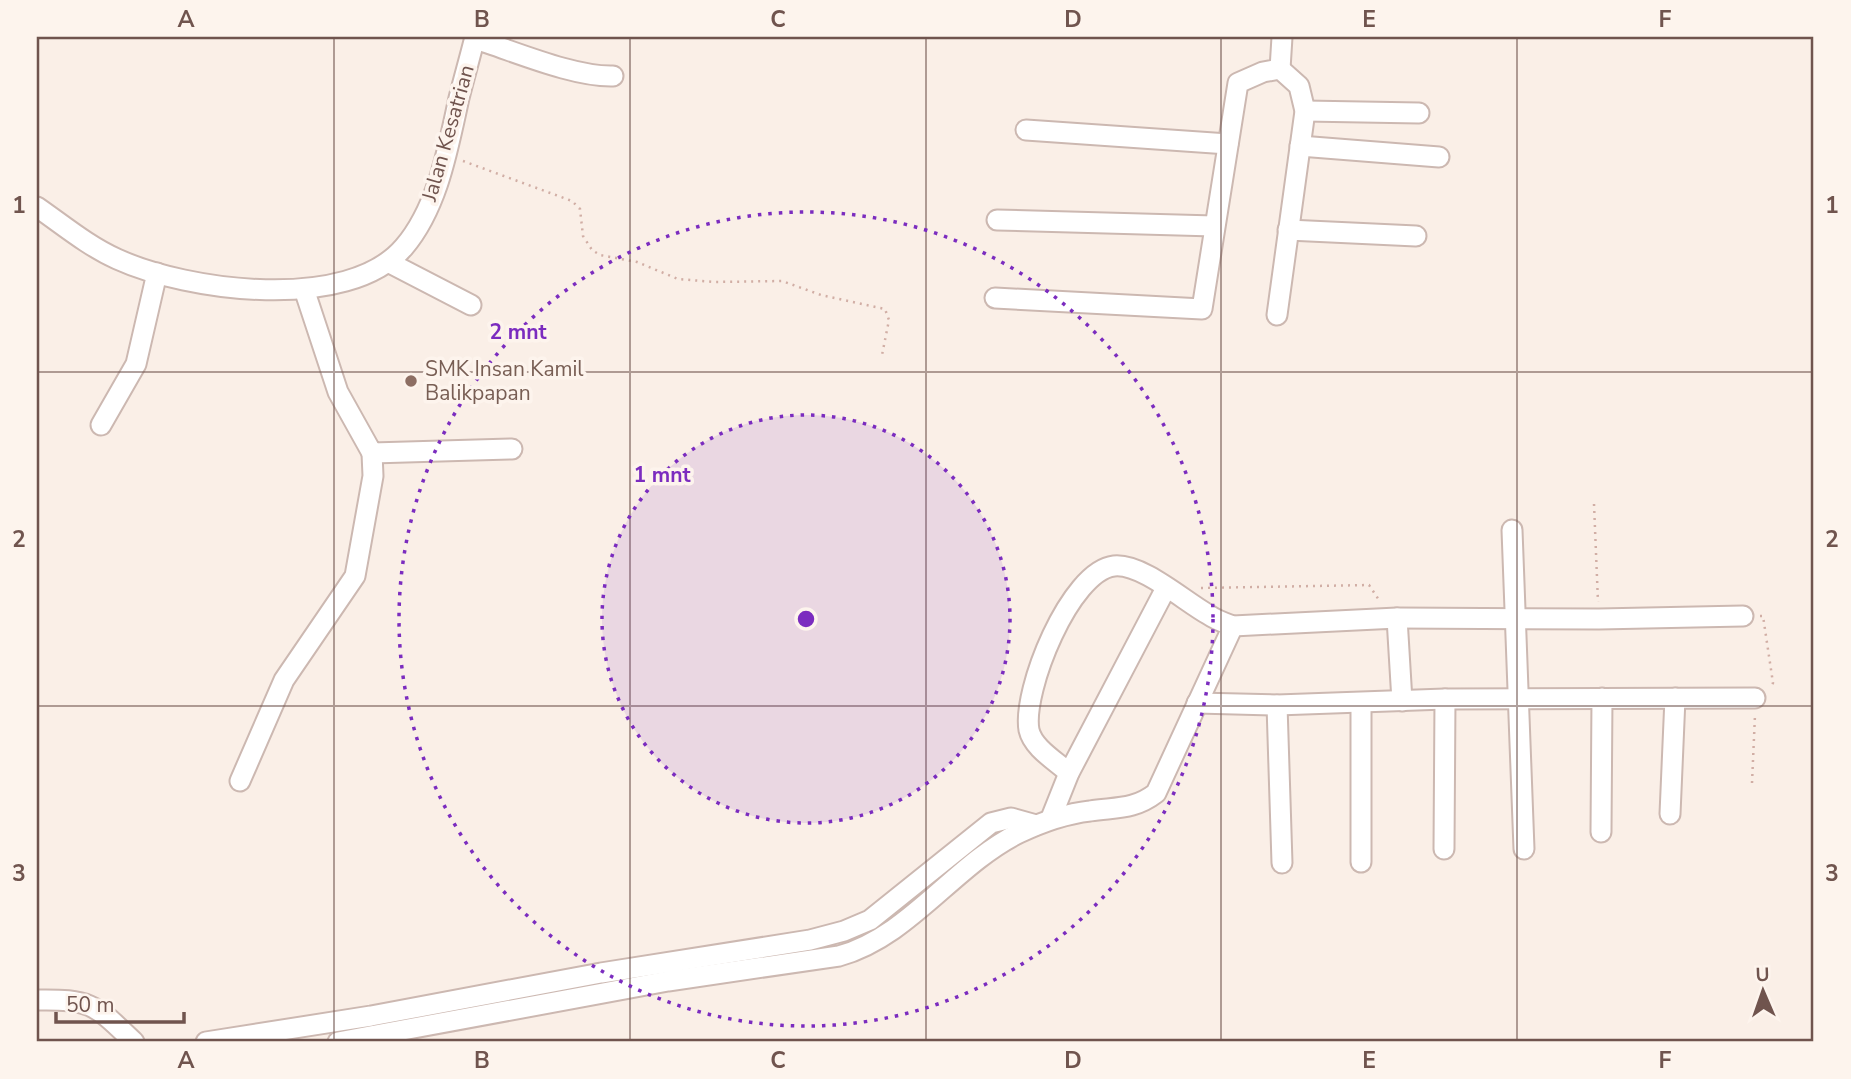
<svg xmlns="http://www.w3.org/2000/svg" width="1851" height="1079" font-family="'Nunito Sans',sans-serif">
<style>
.lines{fill:none;stroke-linecap:round;stroke-linejoin:round}
.minor-casing{stroke:#ccb8b1;stroke-width:23}
.path{stroke:#d1aea5;stroke-width:2.5;stroke-dasharray:2 5;stroke-linecap:butt}
.minor{stroke:#fff;stroke-width:19}
.grid{fill:none;stroke:#70544e;stroke-width:2;stroke-opacity:0.55}
.ring{fill:none;stroke:#7b2cbf;stroke-width:3.5;stroke-dasharray:3.5 7}
.education-dot{fill:#8d6e63;stroke:#fdf4ed;stroke-width:2.5}
.labels{text-anchor:middle;stroke-width:7;stroke-linejoin:round;paint-order:stroke}
.street-label{font-size:21px;fill:#70544e;stroke:#fdf4ed}
.education-label{font-size:21px;fill:#785e54;stroke:#fdf4ed;text-anchor:start}
.centre{fill:#7b2cbf;stroke:#fdf4ed;stroke-width:3.5}
.ring-label{font-size:21px;text-anchor:middle;font-weight:bold;fill:#7b2cbf;stroke:#fdf4ed;stroke-width:7;stroke-linejoin:round;paint-order:stroke}
.neatline{fill:none;stroke:#70544e;stroke-width:2.5}
.grid-label{font-size:23px;text-anchor:middle;font-weight:bold;fill:#70544e}
</style>
<rect width="100%" height="100%" fill="#faefe7"/>
<g class="lines">
<defs>
<g id="minor">
<path d="M475,39C514,51 573,77 613,76"/>
<path d="M1305,111L1419,113"/>
<path d="M1026,130L1228,144"/>
<path d="M1300,146L1439,157"/>
<path d="M37,207C63,225 88,246 117,259C187,291 348,313 404,247C438,207 448,148 459,98C464,78 470,57 475,37"/>
<path d="M997,220L1214,226"/>
<path d="M1288,230L1416,236"/>
<path d="M388,262L471,305"/>
<path d="M304,289L338,392L372,453L512,449"/>
<path d="M995,298L1202,309L1238,83L1263,72L1280,69L1282,37"/>
<path d="M1277,315L1305,111L1299,86L1280,69"/>
<path d="M101,425L136,364L157,273"/>
<path d="M1512,530L1524,849"/>
<path d="M1397,618L1599,619L1743,616"/>
<path d="M1197,703L1277,705L1445,699L1755,698"/>
<path d="M1277,705L1282,863"/>
<path d="M1069,773C1056,761 1033,748 1029,730C1022,691 1070,571 1114,566C1142,563 1185,602 1209,615C1216,620 1225,623 1233,626L1397,618L1402,701"/>
<path d="M240,781L284,680L355,576L373,476L372,453"/>
<path d="M1670,814L1675,698"/>
<path d="M1051,818L1069,773L1166,588"/>
<path d="M1601,832L1602,698"/>
<path d="M1444,849L1445,699"/>
<path d="M1361,862V703"/>
<path d="M37,1000C92,999 95,1005 134,1042"/>
<path d="M206,1042L371,1016L601,973L810,940L844,931L870,920L991,823L1011,818L1036,825"/>
<path d="M338,1042L668,981L839,956C909,937 954,865 1019,833C1042,822 1064,814 1090,811C1116,807 1134,810 1156,793L1233,626"/>
</g>
</defs>
<use href="#minor" class="minor-casing"/>
<g class="path">
<path d="M463,161L572,201L580,209L583,236L592,250L600,255L637,262L678,279L714,282L782,281L821,295L885,309L889,320L882,355"/>
<path d="M1594,504L1598,602"/>
<path d="M1201,588L1369,585L1379,600"/>
<path d="M1760,616H1763L1773,683L1770,688"/>
<path d="M1752,783L1755,715"/>
</g>
<use href="#minor" class="minor"/>
</g>
<path class="grid" d="M334,37V1042M630,37V1042M926,37V1042M1221,37V1042M1517,37V1042M37,372H1814M37,706H1814"/>
<circle cx="806" cy="619" r="204" fill="#7b2cbf" fill-opacity=".12"/>
<g class="ring">
<circle cx="806" cy="619" r="204"/>
<circle cx="806" cy="619" r="407"/>
</g>
<circle class="education-dot" cx="411" cy="381" r="7"/>
<g class="labels">
<g class="street-label">
<text transform="translate(448 133) rotate(-74)" y="7">Jalan Kesatrian</text>
</g>
<g class="education-label">
<text x="425" y="376">SMK Insan Kamil<tspan x="425" dy="24">Balikpapan</tspan></text>
</g>
</g>
<circle cx="806" cy="619" r="10" class="centre"/>
<g class="ring-label">
<text x="518" y="339">2 mnt</text>
<text x="662" y="482">1 mnt</text>
</g>
<rect width="1851" height="1079" fill="none" stroke="#fdf4ed" stroke-width="77"/>
<g transform="translate(1763 991) rotate(358)" stroke="#fdf4ed" stroke-width="5" paint-order="stroke">
<path d="M0-5L12 26L0 18L-12 26Z" fill="#70544e"/>
<text y="-10" font-size="19" font-weight="bold" text-anchor="middle" fill="#70544e">U</text>
</g>
<path d="M56 1012v10h128v-10" fill="none" stroke="#70544e" stroke-width="3.5"/>
<text x="66" y="1012" font-size="21" fill="#70544e" stroke="#fdf4ed" stroke-width="5" paint-order="stroke">50 m</text>
<rect x="38" y="38" width="1774" height="1002" class="neatline"/>
<g class="grid-label">
<text x="186" y="27">A</text>
<text x="482" y="27">B</text>
<text x="778" y="27">C</text>
<text x="1073" y="27">D</text>
<text x="1369" y="27">E</text>
<text x="1665" y="27">F</text>
<text x="19" y="213">1</text>
<text x="1832" y="213">1</text>
<text x="19" y="547">2</text>
<text x="1832" y="547">2</text>
<text x="19" y="881">3</text>
<text x="1832" y="881">3</text>
<text x="186" y="1068">A</text>
<text x="482" y="1068">B</text>
<text x="778" y="1068">C</text>
<text x="1073" y="1068">D</text>
<text x="1369" y="1068">E</text>
<text x="1665" y="1068">F</text>
</g>
</svg>
